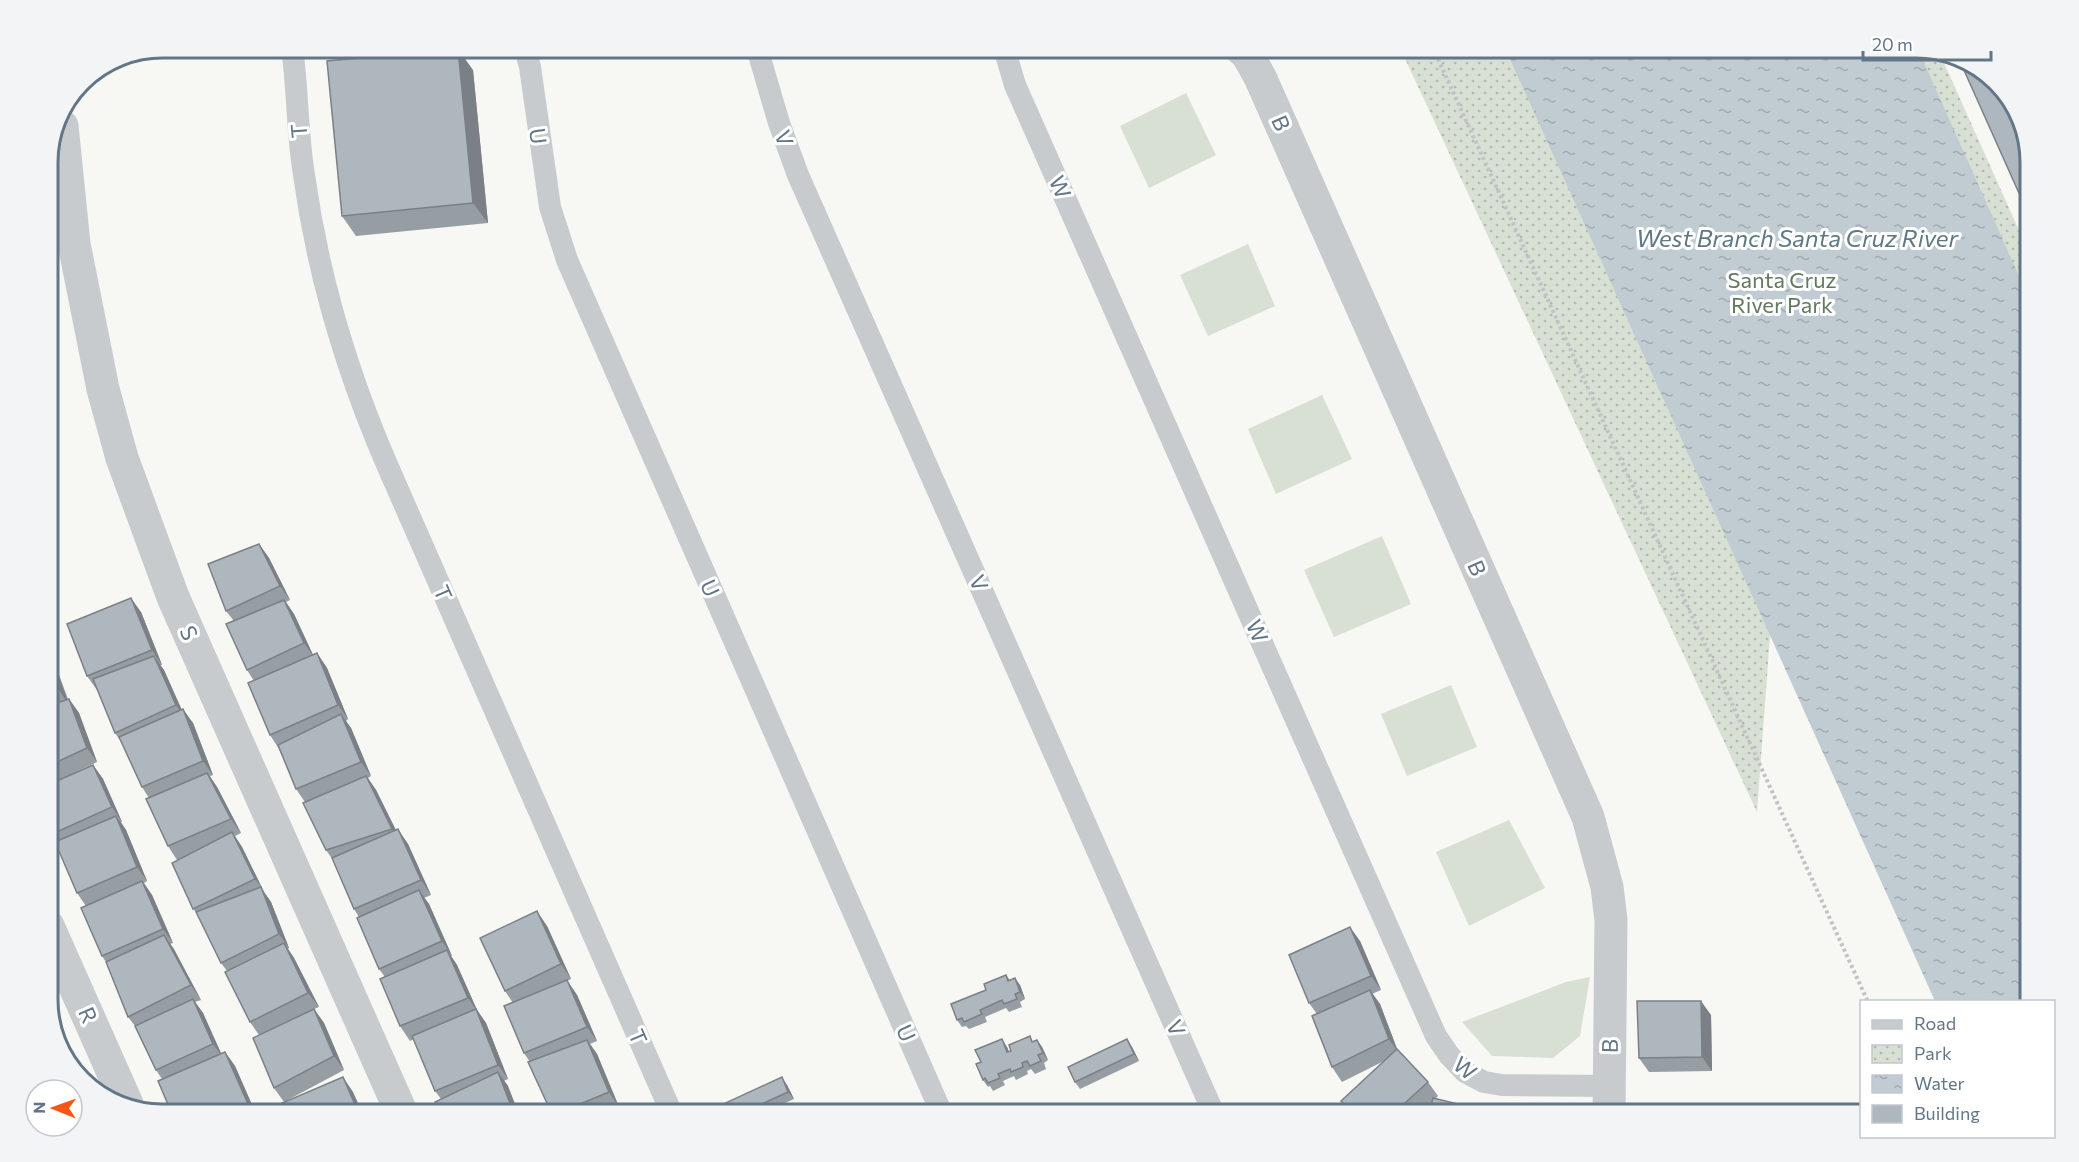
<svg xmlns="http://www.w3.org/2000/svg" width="2079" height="1162" font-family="Commissioner,sans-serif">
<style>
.grass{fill:#d8e0d4}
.park{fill:url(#park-dots)}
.water{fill:url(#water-ripples)}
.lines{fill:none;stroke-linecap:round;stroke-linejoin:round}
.path{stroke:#c0c3c5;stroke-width:4;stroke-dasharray:3 3;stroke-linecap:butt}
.service{stroke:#c7cbce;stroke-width:22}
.minor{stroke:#c7cbce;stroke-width:33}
.wall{fill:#969da3}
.shaded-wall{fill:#7a8085}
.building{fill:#afb7be;stroke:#7a8085;stroke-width:1.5}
.labels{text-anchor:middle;stroke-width:6;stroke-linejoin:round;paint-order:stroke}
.street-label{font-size:22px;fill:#637688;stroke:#fff}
.park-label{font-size:22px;fill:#637a5f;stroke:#fff}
.water-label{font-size:24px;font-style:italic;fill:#5f7884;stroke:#fff}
.rim{fill:none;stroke:#637688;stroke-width:3}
</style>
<defs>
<pattern id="park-dots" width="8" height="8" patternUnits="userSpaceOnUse" patternTransform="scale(1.5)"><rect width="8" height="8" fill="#d8e0d4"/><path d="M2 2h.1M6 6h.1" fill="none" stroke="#b3bab2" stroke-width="1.8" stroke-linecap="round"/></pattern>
<pattern id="water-ripples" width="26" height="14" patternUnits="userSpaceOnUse" patternTransform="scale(1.5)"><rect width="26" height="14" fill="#c0ccd2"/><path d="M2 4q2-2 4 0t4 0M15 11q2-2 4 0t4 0" fill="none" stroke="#a0aab0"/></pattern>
</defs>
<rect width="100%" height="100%" fill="#f7f7f4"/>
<g class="grass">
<path d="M1186,93L1216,155L1149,188L1120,126Z"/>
<path d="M1248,244L1275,306L1208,336L1180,275Z"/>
<path d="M1322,395L1352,459L1276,494L1248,429Z"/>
<path d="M1382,536L1411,604L1334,637L1304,570Z"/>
<path d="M1451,685L1477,747L1407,776L1381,714Z"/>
<path d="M1509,820L1545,888L1469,926L1436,852Z"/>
<path d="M1590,977L1580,1036L1553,1058L1492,1056L1462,1022L1566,982Z"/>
</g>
<path class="park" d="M1400,48H1916L1940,54L2031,257L2030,1001L1770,636L1757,812Z"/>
<path class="water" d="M1505,48L1918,49L2031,303L2030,1001H1935Z"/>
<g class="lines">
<path class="path" d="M1433,48L1868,1002"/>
<g class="service">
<path d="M292,48C298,90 297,133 304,175C318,276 347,373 388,467L672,1114"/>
<path d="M525,48L530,67L550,207L567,260L942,1114"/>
<path d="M757,48L779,123L798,175L1214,1114"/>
<path d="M1004,48L1015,85L1436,1036L1449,1055L1465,1072L1484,1082L1502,1085L1609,1086"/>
</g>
<g class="minor">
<path d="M1240,48L1247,54L1260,77L1588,817L1607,887L1611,920L1609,1114"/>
<path d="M62,126L74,244L103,389L122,458L173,597L402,1114"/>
<path d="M48,926L127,1104"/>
</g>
</g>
<g class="wall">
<path d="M473,70L488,223L356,236L342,216Z"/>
<path d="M259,544L269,558L290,600L286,602L294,614L313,655L317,653L327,668L348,719L346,721L351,728L371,776L368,778L376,790L396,830L408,844L431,895L424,898L429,904L452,956H451L457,965L477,1010L486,1023L508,1079L504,1081L508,1086L441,1099L435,1091L414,1039L410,1041L400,1026L385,977L379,969L359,917L354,909L333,860L326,850L305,802L296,789L279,749L270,735L254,681L247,670L234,621L226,611Z"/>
<path d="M141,612L162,665H160L164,670L181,710L193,723L213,775L210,776L217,787L241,833L235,836L242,847L264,892L271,902L289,948L288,949L294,958L319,1007L314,1009L324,1023L344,1070L284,1102L274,1088L259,1035L250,1022L227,971L221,963L198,914L193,909L177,860L168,846L149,798L142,787L122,743L115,733L97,690L87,676Z"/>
<path d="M48,650L52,656L68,699H69L79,713L97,762L72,774L93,765L103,779L122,822H121L126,830L147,881L144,883L152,895L173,943L170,944L201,1000L195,1002L203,1013L221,1053L225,1052L235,1066L256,1114H172L162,1079L156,1070L135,1026L128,1017L106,962L102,956L86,906L77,893L56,843L48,831Z"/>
<path d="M547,926L571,979L567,981L577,995L597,1041L590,1044L597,1054L619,1107L601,1114H552L530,1062L524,1053L513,1003L505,991Z"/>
<path d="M1360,941L1381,990L1372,994L1380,1004L1397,1049L1428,1082L1438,1096L1435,1099L1483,1110L1486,1114H1429L1432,1102L1419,1114H1350L1341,1101L1384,1061L1342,1082L1332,1067L1317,1014L1309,1003Z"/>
<path d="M1006,975L1010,980L1020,985L1025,999L1020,1002L1022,1007L1009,1012L1006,1008L985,1017L987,1022L969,1029L966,1026L962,1027L957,1020L986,990Z"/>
<path d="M1711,1015L1712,1071L1649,1072L1639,1058Z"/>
<path d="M1037,1040L1042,1047L1048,1060L1044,1063L1046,1069L1035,1074L1031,1069L1027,1071L1028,1074L1016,1080L1014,1076L1003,1081L1005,1085L993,1091L990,1086L988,1087L983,1080L981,1062L1007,1047L1009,1052Z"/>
<path d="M1132,1047L1139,1061L1080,1089L1075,1082Z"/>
<path d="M787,1085L794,1099L761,1114H723Z"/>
</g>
<g class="shaded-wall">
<path d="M458,49L473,70L488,223L473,203Z"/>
<path d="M259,544L269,558L290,600L280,586Z"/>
<path d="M131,598L141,612L162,665L152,650Z"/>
<path d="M284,600L294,614L314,657L304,643Z"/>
<path d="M48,650L52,656L69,705L59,690L48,659Z"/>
<path d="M317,653L327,668L348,719L338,705Z"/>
<path d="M154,656L164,670L186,719L176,705Z"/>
<path d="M69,699L79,713L97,762L87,748Z"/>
<path d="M183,709L193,723L213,775L203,761Z"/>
<path d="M341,714L351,728L371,776L361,762Z"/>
<path d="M93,765L103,779L122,822L112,807Z"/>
<path d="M207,773L217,787L241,833L231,819Z"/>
<path d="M366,776L376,790L402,843L392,829Z"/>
<path d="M116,816L126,830L147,881L137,867Z"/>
<path d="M398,829L408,844L431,895L421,880Z"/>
<path d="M232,832L242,847L264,892L271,902L289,948L279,934L262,888L255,879Z"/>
<path d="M142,881L152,895L173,943L163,929Z"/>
<path d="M419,890L429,904L452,956L442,941Z"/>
<path d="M537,911L547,926L571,979L561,964Z"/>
<path d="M1350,927L1360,941L1381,990L1371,976Z"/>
<path d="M164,935L174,949L201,1000L191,985Z"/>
<path d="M284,943L294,958L319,1007L308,993Z"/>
<path d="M447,950L457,965L477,1010L486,1023L508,1079L498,1065L477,1011L468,998Z"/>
<path d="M1015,978L1020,985L1025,999L1020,992Z"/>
<path d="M567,980L577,995L597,1041L587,1027Z"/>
<path d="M1370,990L1380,1004L1399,1054L1389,1039Z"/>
<path d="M193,999L203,1013L223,1058L213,1044Z"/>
<path d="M1701,1001L1711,1015L1712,1071L1702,1057Z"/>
<path d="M314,1009L324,1023L344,1070L334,1056Z"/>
<path d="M1002,1039L1007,1047L1012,1060L1007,1052Z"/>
<path d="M1127,1039L1132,1047L1139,1061L1134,1054Z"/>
<path d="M587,1040L597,1054L619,1107L609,1092Z"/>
<path d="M1037,1040L1042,1047L1048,1060L1043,1053Z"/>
<path d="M225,1052L235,1066L256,1114H255L248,1104Z"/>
<path d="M498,1072L508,1086L519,1114H514Z"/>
<path d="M343,1077L353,1092L363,1114H359Z"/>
<path d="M782,1077L787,1085L794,1099L788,1092Z"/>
</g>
<g class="building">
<path d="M458,49L473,203L342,216L327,61Z"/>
<path d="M1959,59L1973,63L2015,105L2031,156V220Z"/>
<path d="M259,544L280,586L226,611L208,564Z"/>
<path d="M131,598L152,650L87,676L67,624Z"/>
<path d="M284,600L304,643L247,670L226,624Z"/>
<path d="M317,653L338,705L270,735L248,683Z"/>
<path d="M154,656L176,705L115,733L93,679Z"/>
<path d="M48,659L59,690L48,695Z"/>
<path d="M69,699L87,748L48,766V706Z"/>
<path d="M183,709L203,761L142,787L119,737Z"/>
<path d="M341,714L361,762L296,789L278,745Z"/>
<path d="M93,765L112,807L50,835L48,831V785Z"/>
<path d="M207,773L231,819L168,846L146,799Z"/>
<path d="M366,776L392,829L326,850L303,803Z"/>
<path d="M116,816L137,867L77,893L55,842Z"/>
<path d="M398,829L421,880L354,909L332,858Z"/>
<path d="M232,832L255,879L193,909L172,863Z"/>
<path d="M142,881L163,929L102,956L81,908Z"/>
<path d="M261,887L279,934L221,963L196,912Z"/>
<path d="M419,890L442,941L379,969L357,918Z"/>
<path d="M537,911L561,964L505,991L480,938Z"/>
<path d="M1350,927L1371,976L1309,1003L1289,955Z"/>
<path d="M164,935L191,985L128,1017L106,962Z"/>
<path d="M284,943L308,993L250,1022L225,972Z"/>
<path d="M447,950L468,998L400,1026L380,979Z"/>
<path d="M1006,975L1008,981L1015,978L1020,992L1015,994L1017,999L1004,1004L1002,1000L980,1010L982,1014L964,1022L962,1018L957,1020L951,1004L986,990L984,984Z"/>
<path d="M567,980L587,1027L524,1053L504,1006Z"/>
<path d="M1370,990L1389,1039L1332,1067L1312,1016Z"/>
<path d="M193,999L213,1044L156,1070L135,1026Z"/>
<path d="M1637,1001H1701L1702,1057L1639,1058Z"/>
<path d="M314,1009L334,1056L274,1088L253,1038Z"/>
<path d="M476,1009L498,1065L435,1091L412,1036Z"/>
<path d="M1030,1036L1032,1042L1037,1040L1043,1053L1038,1055L1041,1061L1030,1066L1027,1061L1022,1063L1023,1067L1011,1072L1010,1069L998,1074L1000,1078L988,1083L985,1078L983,1080L976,1064L981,1062L975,1050L1002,1039L1007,1052L1011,1051L1009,1045Z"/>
<path d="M1127,1039L1134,1054L1075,1082L1068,1067Z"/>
<path d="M587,1040L609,1092L556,1114H552L528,1062Z"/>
<path d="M1397,1049L1428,1082L1393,1114H1353L1341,1101Z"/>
<path d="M225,1052L248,1104L224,1114H172L158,1081Z"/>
<path d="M498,1072L514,1114H441L435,1102Z"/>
<path d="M343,1077L359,1114H288L282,1103Z"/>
<path d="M782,1077L788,1092L740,1114H723L719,1106Z"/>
<path d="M1433,1098L1483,1110V1114H1429Z"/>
<path d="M627,1105L630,1114H605Z"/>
<path d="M1045,1106L1047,1112L1054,1109L1056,1114H1027Z"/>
<rect x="1507" y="1110" width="40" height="4"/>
</g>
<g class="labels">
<g class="street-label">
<text transform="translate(1281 123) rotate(66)" y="8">B</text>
<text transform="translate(299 131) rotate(-95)" y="8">T</text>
<text transform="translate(538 136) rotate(82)" y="8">U</text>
<text transform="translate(784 138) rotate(70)" y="8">V</text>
<text transform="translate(1060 187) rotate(66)" y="8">W</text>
<text transform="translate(1477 568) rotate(66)" y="8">B</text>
<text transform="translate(979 583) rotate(66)" y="8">V</text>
<text transform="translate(710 588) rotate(66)" y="8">U</text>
<text transform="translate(443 593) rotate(66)" y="8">T</text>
<text transform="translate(1257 631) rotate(66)" y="8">W</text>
<text transform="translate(189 633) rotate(66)" y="8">S</text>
<text transform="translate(88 1015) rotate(66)" y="8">R</text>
<text transform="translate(1176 1028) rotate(66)" y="8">V</text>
<text transform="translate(906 1033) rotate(66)" y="8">U</text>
<text transform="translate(638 1037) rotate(66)" y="8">T</text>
<text transform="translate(1610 1046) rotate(-89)" y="8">B</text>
<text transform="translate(1465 1068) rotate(39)" y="8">W</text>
</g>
<g class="park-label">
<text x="1782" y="288">Santa Cruz<tspan x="1782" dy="25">River Park</tspan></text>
</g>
<g class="water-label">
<text x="1797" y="247">West Branch Santa Cruz River</text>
</g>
</g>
<path d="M0 0H2079V1162H0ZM162 58H1916A104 104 0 0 1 2020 162V1000A104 104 0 0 1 1916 1104H162A104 104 0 0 1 58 1000V162A104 104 0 0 1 162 58Z" fill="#f3f4f5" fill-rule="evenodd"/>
<path class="rim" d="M162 58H1916A104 104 0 0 1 2020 162V1000A104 104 0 0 1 1916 1104H162A104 104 0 0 1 58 1000V162A104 104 0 0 1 162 58Z"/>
<rect x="1860" y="1000" width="195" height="138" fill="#ffffff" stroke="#c1c8cf" stroke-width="1.5"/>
<rect x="1872" y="1020" width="30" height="9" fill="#c7cbce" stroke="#c1c8cf" stroke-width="1.5"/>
<text x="1914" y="1030" font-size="18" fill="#637688">Road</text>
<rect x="1872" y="1045" width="30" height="18" fill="url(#park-dots)" stroke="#c1c8cf" stroke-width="1.5"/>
<text x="1914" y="1060" font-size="18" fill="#637688">Park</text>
<rect x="1872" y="1075" width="30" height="18" fill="url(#water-ripples)" stroke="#c1c8cf" stroke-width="1.5"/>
<text x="1914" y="1090" font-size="18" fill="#637688">Water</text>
<rect x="1872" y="1105" width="30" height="18" fill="#afb7be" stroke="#c1c8cf" stroke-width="1.5"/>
<text x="1914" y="1120" font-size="18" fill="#637688">Building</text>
<g transform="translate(54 1108) rotate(271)"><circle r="28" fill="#ffffff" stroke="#c1c8cf" stroke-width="1.5"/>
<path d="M0-4.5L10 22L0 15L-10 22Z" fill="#f65615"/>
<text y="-9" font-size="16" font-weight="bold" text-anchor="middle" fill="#637688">N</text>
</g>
<path d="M1863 51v9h128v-9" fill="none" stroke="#637688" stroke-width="3"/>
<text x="1872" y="51" font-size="18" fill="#637688" stroke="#ffffff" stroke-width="4.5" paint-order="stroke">20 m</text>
</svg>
